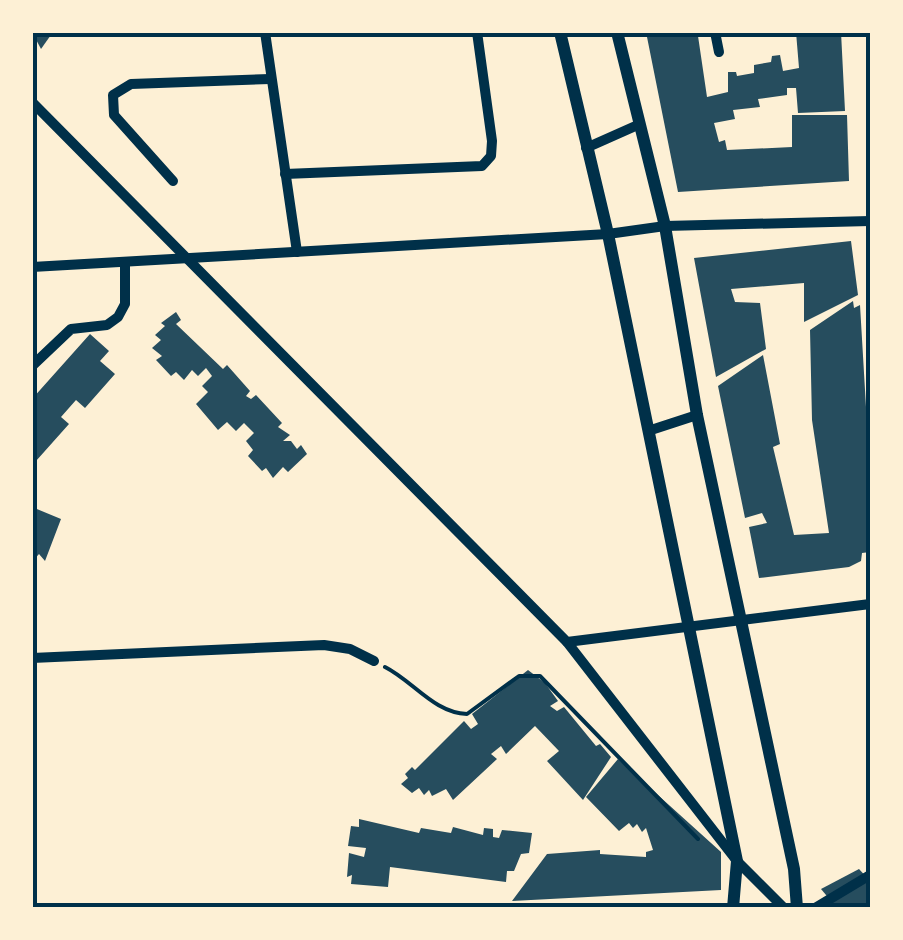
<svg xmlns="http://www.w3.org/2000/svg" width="903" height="940" font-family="'PT Sans Narrow',sans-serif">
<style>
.building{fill:#264d5e}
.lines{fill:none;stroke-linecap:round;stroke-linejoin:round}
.path{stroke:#003049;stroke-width:4}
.minor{stroke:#003049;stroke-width:10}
.tertiary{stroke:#003049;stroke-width:12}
.neatline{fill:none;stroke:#003049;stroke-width:4}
</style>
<rect width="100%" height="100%" fill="#fdf0d5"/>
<g class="building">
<path d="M32,32H53L41,49Z"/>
<path d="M646,32L698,36L707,97L728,92V72H736L737,76L754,73V65L771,62L772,56L780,55L783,71L799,68L796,32H841L845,111L798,113L796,88H787V95L758,99L760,107L733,110L735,119L714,123L719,142L725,140L727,150L792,147V115H847L849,181L678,192Z"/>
<path d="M851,241L858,295L804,322V283L731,289L735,302L760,303L766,349L716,377L694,258Z"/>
<path d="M853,301L854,308L860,305L870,475V552L862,553L861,561L849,567L759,578L749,527L767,523L762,513L745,518L718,386L763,355L780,444L773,447L794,535L829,533L812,420L810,330Z"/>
<path d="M176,312L181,320L176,324L223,369L227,365L250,391L246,396L251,399L256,395L282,423L278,427L290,435L283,441H291L297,449L301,445L307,454L288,472L283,467L273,478L266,468L262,471L248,456L253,450L246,441L254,433L244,423L236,431L227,422L218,430L196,404L208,392L202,386L212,376L206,368L198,376L192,370L184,380L176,372L171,376L156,360L162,356L152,348L161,340L155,335L165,326L161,323Z"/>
<path d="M90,334L109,351L100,361L115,374L85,408L76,400L61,417L69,424L36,461L32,399Z"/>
<path d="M32,507L61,519L45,561L39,554L32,562Z"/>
<path d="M528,670L545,683L558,701L550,706L557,711L564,707L596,746L600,744L611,757L583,800L547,761L559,751L535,726L506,754L501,746L491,754L497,759L453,800L446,789L432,796L429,790L424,795L419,788L412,793L401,784L408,778L405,774L412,767L415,770L464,721L471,729L478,724L472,714Z"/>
<path d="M618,759L721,852V890L512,901L547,854L600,850V854L646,857V852L653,850L646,828L642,832L637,824L633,828L629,823L619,831L586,797Z"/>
<path d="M359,819L419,833L421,828L451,833L453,827L483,835L484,828L493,829V837L499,838L502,830L532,833L529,853L521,854L514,871H507L506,882L390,867L388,887L351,884L352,875L347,877L349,853L364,857L366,848L348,846L351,826L359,827Z"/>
<path d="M859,869L870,881V908H837L821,889Z"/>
</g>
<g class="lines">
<path class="path" d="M385,667C413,681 434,713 467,714L519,676H540L698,839"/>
<g class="minor">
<path d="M265,32L297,252"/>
<path d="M715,32L719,52"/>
<path d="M32,102L567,642L870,604"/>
<path d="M586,148L640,124"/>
<path d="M285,174L482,166L491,156L492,141L477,32"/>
<path d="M173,181L114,115L113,95L131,84L270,79"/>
<path d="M32,267L608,234L665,226L870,221"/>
<path d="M32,366L71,329L107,325L118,317L125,304V263"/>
<path d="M648,431L697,415"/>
<path d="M567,642L737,861L784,908"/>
<path d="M32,658L324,645L350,649L374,661"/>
<path d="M815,908L870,875"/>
</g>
<g class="tertiary">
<path d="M560,32L608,234L737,861L733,908"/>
<path d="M617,32L665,226L697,415L794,869L797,908"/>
</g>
</g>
<rect width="903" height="940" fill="none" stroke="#fdf0d5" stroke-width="70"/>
<rect x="35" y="35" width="833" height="870" class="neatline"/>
</svg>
